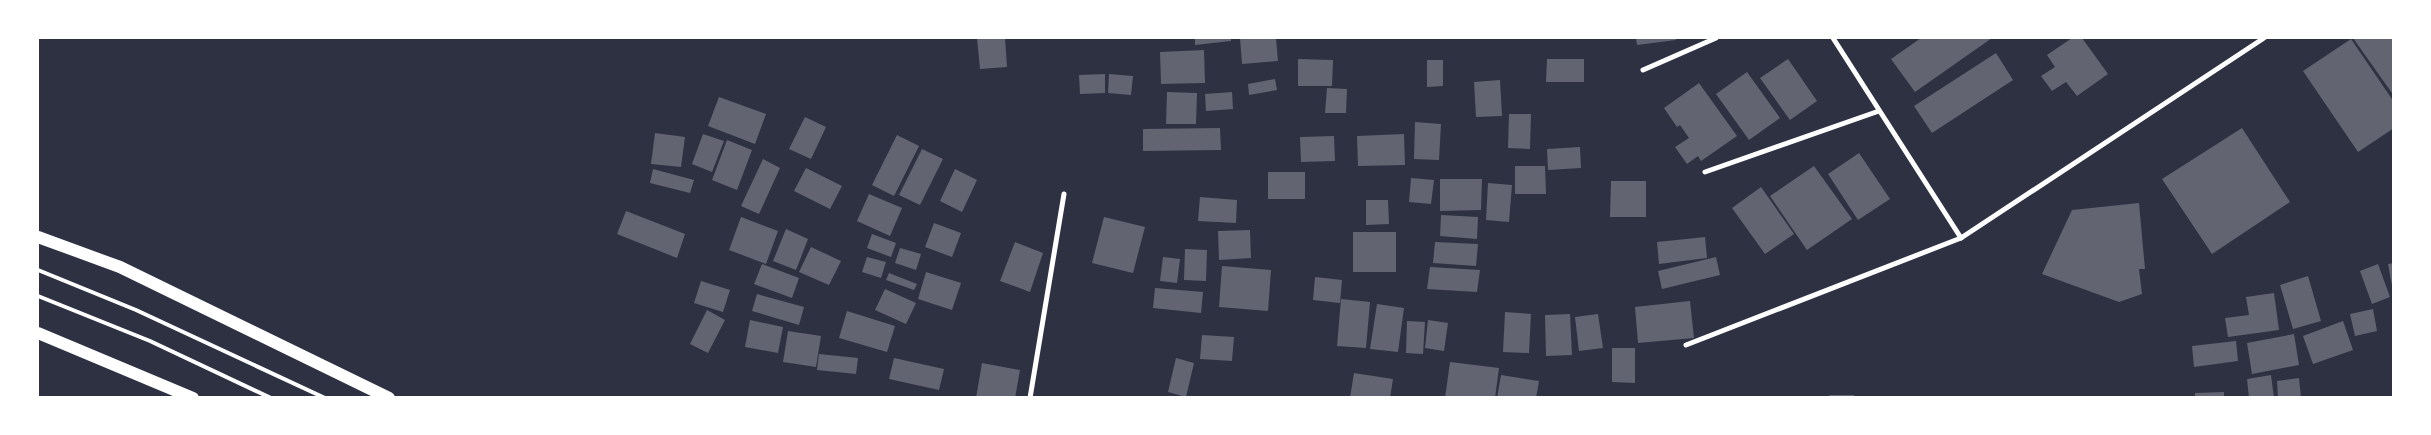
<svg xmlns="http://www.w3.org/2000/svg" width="2431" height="435" font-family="Georgia,serif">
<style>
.building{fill:#626471}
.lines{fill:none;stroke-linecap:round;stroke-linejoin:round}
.service{stroke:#fff;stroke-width:4}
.minor{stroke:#fff;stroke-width:5}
.primary{stroke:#fff;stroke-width:12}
</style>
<rect width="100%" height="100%" fill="#2d3142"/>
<g class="building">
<path d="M977,38H1005L1007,67L980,69Z"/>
<path d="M1195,38H1231V41L1195,45Z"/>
<path d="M1240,38H1276L1278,61L1242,64Z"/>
<path d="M1636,38H1676V40L1637,45Z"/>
<path d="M1921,38H1992L1915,92L1891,59Z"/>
<path d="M2072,38H2082L2108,74L2077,96L2066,82L2052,91L2041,76L2055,67L2047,55Z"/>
<path d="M2353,38H2394V96Z"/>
<path d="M2351,39L2394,102V128L2358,152L2303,71Z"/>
<path d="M1204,50L1205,83L1161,84L1160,52Z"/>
<path d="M1996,53L2013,80L1932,133L1914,106Z"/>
<path d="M1298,59L1333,60L1332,86H1298Z"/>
<path d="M1547,59H1584V82H1546Z"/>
<path d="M1788,59L1817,101L1790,120L1760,78Z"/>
<path d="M1427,60H1443V86L1427,87Z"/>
<path d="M1747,72L1780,118L1749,140L1716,94Z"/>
<path d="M1105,74V93L1080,94L1079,75Z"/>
<path d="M1109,74L1133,76L1131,95L1108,93Z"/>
<path d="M1275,79L1277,90L1249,95L1248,84Z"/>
<path d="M1500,80L1502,116L1476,117L1474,82Z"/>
<path d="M1699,83L1737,136L1701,161L1698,156L1687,164L1675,147L1689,138L1680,125L1677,127L1664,108Z"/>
<path d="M1327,88L1347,89L1346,113H1325Z"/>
<path d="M1167,92L1197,93L1196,124H1166Z"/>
<path d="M1232,92L1233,109L1206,111L1205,94Z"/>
<path d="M719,97L766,114L755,144L708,126Z"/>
<path d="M1509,114H1531L1530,149L1508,148Z"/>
<path d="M805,117L826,127L811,159L789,149Z"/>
<path d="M1415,122L1441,124L1439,160L1414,159Z"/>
<path d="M1220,128L1221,150L1143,151V129Z"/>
<path d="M2242,128L2290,202L2212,254L2162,179Z"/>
<path d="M655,133L685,137L681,167L651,164Z"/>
<path d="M703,134L724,141L712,172L692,164Z"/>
<path d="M1404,134L1405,165L1358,166L1357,136Z"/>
<path d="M897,135L919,146L894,196L872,185Z"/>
<path d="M1334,136L1335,161L1301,162L1300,137Z"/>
<path d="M727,140L752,150L737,190L712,180Z"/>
<path d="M1580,147L1581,168L1548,170L1547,149Z"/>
<path d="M922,149L943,159L920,205L899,195Z"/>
<path d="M1859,153L1890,199L1858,220L1828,174Z"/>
<path d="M763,159L780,168L759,214L741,206Z"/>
<path d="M1515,166H1545L1546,194H1515Z"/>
<path d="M1814,166L1852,219L1807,250L1770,196Z"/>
<path d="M806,168L842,186L830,209L794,191Z"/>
<path d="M653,169L694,180L690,193L650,183Z"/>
<path d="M955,169L977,180L962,212L940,201Z"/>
<rect x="1268" y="172" width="37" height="27"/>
<path d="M1411,178L1434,180L1431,204L1409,202Z"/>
<path d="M1440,179H1482L1481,210L1440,211Z"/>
<path d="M1611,181H1646V217H1610Z"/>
<path d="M1488,183L1512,185L1509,222L1486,220Z"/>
<path d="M1761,187L1794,234L1765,254L1732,208Z"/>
<path d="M869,194L902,208L890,236L857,221Z"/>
<path d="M1200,197L1237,200L1236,223L1198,221Z"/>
<path d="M1366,200H1388L1389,224L1366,225Z"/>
<path d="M2139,203L2145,269H2139L2142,294L2119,302L2042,274L2072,210Z"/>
<path d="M626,211L685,234L677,258L617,234Z"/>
<path d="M1441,215L1478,217L1477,239L1440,236Z"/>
<path d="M741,217L778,231L766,264L729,250Z"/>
<path d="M1104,217L1145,227L1133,273L1092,263Z"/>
<path d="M934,223L961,233L952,257L925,247Z"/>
<path d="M786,229L808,239L796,270L773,261Z"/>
<path d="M1250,230L1251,258L1219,260L1218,231Z"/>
<rect x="1353" y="232" width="43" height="40"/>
<path d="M872,234L896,243L891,257L867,248Z"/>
<path d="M1705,237L1707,258L1659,264L1657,242Z"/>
<path d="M1015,242L1043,253L1030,292L1000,281Z"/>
<path d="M1435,242L1478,244L1476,266L1433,263Z"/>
<path d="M811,247L841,261L829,285L799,272Z"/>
<path d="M900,248L921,254L916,270L895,263Z"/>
<path d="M1185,249L1207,250L1206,281L1184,280Z"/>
<path d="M867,257L886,262L881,278L862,272Z"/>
<path d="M1163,257L1180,259L1177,283L1160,281Z"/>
<path d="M1716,257L1720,275L1662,289L1658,271Z"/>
<path d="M2394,263V291H2393L2388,264Z"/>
<path d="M762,264L799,278L792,298L754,284Z"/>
<path d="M2378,264L2390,297L2372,304L2360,271Z"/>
<path d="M1222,266L1271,270L1268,311L1219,307Z"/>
<path d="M1430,267L1480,270L1477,292L1427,289Z"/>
<path d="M926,272L961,283L952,310L918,299Z"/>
<path d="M889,273L917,284L914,290L886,280Z"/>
<path d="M2308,276L2321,321L2293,329L2280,285Z"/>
<path d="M1315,277L1342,280L1340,303L1313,300Z"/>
<path d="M701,281L730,290L723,312L694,303Z"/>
<path d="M1155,288L1203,292L1201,313L1153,308Z"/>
<path d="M885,289L916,303L906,324L875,310Z"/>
<path d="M2274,293L2279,330L2228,337L2225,318L2249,315L2246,297Z"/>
<path d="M757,294L804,307L799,325L752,311Z"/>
<path d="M1341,299L1370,302L1366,348L1337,346Z"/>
<path d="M1690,301L1694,338L1638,343L1635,307Z"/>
<path d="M1377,304L1404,308L1398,352L1370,349Z"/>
<path d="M2373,309L2377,331L2355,336L2350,314Z"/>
<path d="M707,310L725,320L708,353L690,344Z"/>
<path d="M847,311L895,326L887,352L839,338Z"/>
<path d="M1505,312L1531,314L1529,353L1503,352Z"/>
<path d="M1570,314L1572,355L1546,356L1545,315Z"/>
<path d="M1598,314L1603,348L1579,351L1575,317Z"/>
<path d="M750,320L783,327L778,353L745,347Z"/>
<path d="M1428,320L1448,323L1444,351L1425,348Z"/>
<path d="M1407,321L1425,322L1423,354L1406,353Z"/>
<path d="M2343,321L2353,350L2313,364L2303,336Z"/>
<path d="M788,331L821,336L816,367L783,362Z"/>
<path d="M2294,334L2299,365L2252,374L2247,343Z"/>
<path d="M1202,335L1234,337L1232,361L1200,359Z"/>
<path d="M2236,341L2238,361L2194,367L2192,346Z"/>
<path d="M1612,348H1635V383L1612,382Z"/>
<path d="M819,354L858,358L856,374L817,370Z"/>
<path d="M894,358L944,369L939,390L889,379Z"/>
<path d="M1176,358L1194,363L1186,397L1168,392Z"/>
<path d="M1450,362L1499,368L1495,398H1445Z"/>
<path d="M982,363L1020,370L1015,398H976Z"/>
<path d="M1354,373L1393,379L1390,398H1350Z"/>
<path d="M1501,375L1539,381L1536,398H1497Z"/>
<path d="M2271,375L2274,398H2249L2247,379Z"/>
<path d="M2299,378L2301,398H2278L2277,381Z"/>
<path d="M2224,392V398H2195V393Z"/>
<rect x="1829" y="395" width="25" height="3"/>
</g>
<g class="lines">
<g class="service">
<path d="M38,270L136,310L325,398"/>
<path d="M38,296L150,341L271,398"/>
</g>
<g class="minor">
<path d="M1833,38L1961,238"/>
<path d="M1643,70L1716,38"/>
<path d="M1705,172L1879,111"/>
<path d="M1686,345L1961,238L2264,38"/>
<path d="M1030,398L1064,194"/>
</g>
<g class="primary">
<path d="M38,237L120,267L389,398"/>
<path d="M38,333L193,398"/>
</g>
</g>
<rect width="2431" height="435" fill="none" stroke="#ffffff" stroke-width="78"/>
</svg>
